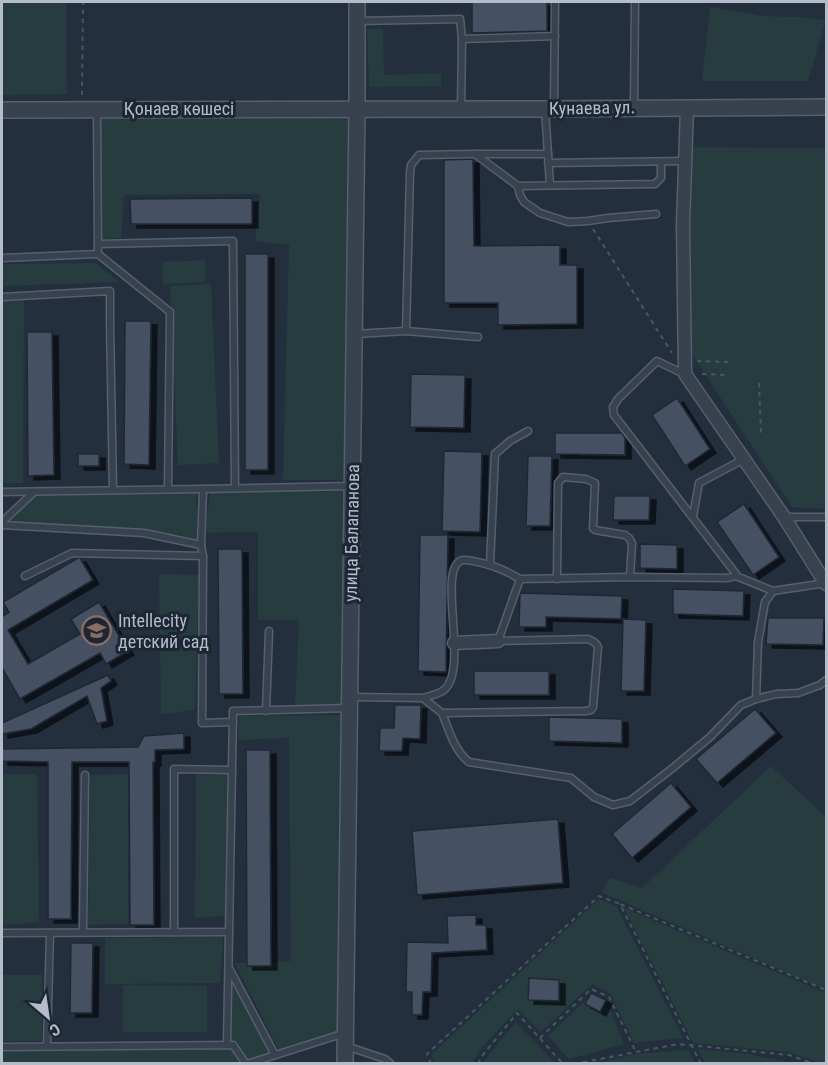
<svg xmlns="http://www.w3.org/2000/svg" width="828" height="1065" font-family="'Roboto Condensed',sans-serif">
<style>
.green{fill:#263c3f}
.building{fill:#455162;stroke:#1f2835;stroke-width:1.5;filter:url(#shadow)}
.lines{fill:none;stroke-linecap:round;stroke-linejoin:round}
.service-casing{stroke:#565f6c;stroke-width:9}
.minor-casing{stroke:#565f6c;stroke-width:15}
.tertiary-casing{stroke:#565f6c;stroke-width:18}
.path{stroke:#44595c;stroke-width:2;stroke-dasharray:4.5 4.5;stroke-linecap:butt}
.service{stroke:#38414e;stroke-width:6}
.minor{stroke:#38414e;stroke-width:12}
.tertiary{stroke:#38414e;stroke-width:15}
.labels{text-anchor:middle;stroke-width:6;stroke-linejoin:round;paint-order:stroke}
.street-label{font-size:18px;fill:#b4bcc9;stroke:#1d2633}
.poi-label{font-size:18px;fill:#b4bcc9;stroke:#1d2633;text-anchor:start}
</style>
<defs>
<filter id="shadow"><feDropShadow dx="6" dy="4" stdDeviation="0" flood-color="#0009"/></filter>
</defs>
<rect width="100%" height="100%" fill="#242f3e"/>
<g class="green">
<path d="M2,2H66L67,94L2,95Z"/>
<path d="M710,7L762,16L796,17L826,20L808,81H702Z"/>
<path d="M367,29H383L384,75L441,73V86L369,87Z"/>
<path d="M100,113L354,114L348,480H283L289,245L255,241L260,194L124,195L121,238L101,239Z"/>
<path d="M690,147L826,148V509L792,507L690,351Z"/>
<path d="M205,260V282L163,284V262Z"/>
<path d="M95,263L120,282L2,286V264Z"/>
<path d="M211,284L219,463L178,465L170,286Z"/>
<path d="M2,301H24L23,483H2Z"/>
<path d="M350,491L345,706L295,705L299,620H258V532L205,533L210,493Z"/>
<path d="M196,492L198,543L149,530L7,522L35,496Z"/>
<path d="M159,574L199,575L195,710L161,714Z"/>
<path d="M346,715L341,1030L278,1049L235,963L291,961L289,738L238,740L239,716Z"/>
<path d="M771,766L826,817V990L601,892L610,878L642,888Z"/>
<path d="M2,774H37L39,922L2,925Z"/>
<path d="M128,774V924L88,925L90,775Z"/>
<path d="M228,774L225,916L195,918L196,775Z"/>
<path d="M599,899L616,906L683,1038L634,1043L610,993L592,984L541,1032L518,1009L483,1046L472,1063H435L431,1055Z"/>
<path d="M624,908L826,993V1063H822L788,1052L693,1043Z"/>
<path d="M223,937L220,983L105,984V938Z"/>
<rect x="2" y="975" width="40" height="66"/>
<path d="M232,982L270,1052L247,1061L236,1042L229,1040Z"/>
<path d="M123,985L207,986V1032H123Z"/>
<path d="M588,998L600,1012L604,1005L610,1010L624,1044L569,1059L548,1036Z"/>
<path d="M516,1022L555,1063H482Z"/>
<path d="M233,1049L240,1062L234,1064H2V1050Z"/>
<path d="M697,1049L748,1054L793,1063H705Z"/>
<path d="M688,1050L695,1063H598L636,1054Z"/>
</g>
<g class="building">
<path d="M472,2H547V31L472,33Z"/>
<path d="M473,159L474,246L560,245V265H577V324L498,325V303H444V160Z"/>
<path d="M252,198V224H131L130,199Z"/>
<rect x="245" y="254" width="23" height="216"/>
<path d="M125,321H151L149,465L124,464Z"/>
<path d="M27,332H52L54,475L28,476Z"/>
<path d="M411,374L465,375L464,428L410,427Z"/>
<path d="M677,398L710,449L685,466L652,415Z"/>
<path d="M555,433H622L625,438V455L555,454Z"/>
<path d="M444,451L482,452L480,532L442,531Z"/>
<rect x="78" y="454" width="21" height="12"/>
<path d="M528,456H552L550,526H526Z"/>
<path d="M614,496H650L649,520H613Z"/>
<path d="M744,504L779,557L753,575L717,522Z"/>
<path d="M420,535H448L446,672L418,671Z"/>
<path d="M640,544L677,545V569L640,568Z"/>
<path d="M218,549H242L243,694H219Z"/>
<path d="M78,558H80L93,580L8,630L28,664L80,634L71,619L99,602L128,651L106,664L100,653L20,699L2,668V617L9,612L3,602Z"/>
<path d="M673,589L744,591L743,616L673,614Z"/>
<path d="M520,593L622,596L621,619L546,617V627H519Z"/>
<path d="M768,618H824L823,645L766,644Z"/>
<path d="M623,619L646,620L644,691H621Z"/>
<rect x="474" y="671" width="75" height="24"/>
<path d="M108,675L111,681L101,688L107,721L97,724L87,696L31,729L2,734V723Z"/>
<path d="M395,705H421L420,739L403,738L402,751H379L380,728H394Z"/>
<path d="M755,709L776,733L717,783L696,759Z"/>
<path d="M549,717L622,719V743L549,741Z"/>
<path d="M184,733V749L155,750V762H153L154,925H130L129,762H72L71,919H48V762L2,761V749L138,747L144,736Z"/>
<path d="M246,750H270L271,966H247Z"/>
<path d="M671,783L691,807L632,858L612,834Z"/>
<path d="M558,819L563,883L417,895L412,831Z"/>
<path d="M476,915V925H486L487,950L432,953L431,992H423L422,1015H412V992H406L407,942L448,943L447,916Z"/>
<path d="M71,943H93L92,1013H70Z"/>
<path d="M529,978L559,980V1001L528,1000Z"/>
<path d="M591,993L606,1000L600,1012L585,1004Z"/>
</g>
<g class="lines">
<defs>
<g id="service">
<path d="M358,21L460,19L462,39L461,108"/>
<path d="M462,39L555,36"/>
<path d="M554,108L555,2"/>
<path d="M634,108L635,2"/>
<path d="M545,109L550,185"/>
<path d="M475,154L518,186L655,184L661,178V162"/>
<path d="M548,163L685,161"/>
<path d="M518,186L520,195L524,202L540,213L568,222L588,221L608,218L656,214"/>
<path d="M98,244L233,241L235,488"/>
<path d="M98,254L170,312L168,489"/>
<path d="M2,258L98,254L97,110"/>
<path d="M2,297L110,291V324L113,490"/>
<path d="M406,331L410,173L411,165L419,155L475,154H548"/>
<path d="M355,334L406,331L478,337"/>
<path d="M684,374L657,361L618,399L613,407L614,415L736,574V576L728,578L630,577L520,579L498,641L588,639C592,641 596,642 598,647L593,707L591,710L585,711L442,713C449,730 454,750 469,762L571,778L594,797L613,805L630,801L674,767L710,737L741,705L756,699L776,694L798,693L820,685L826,680"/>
<path d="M2,492L203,489"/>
<path d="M693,516L699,483L744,459"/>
<path d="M785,517H826"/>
<path d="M2,522L34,492"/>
<path d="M2,525L144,533L201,545"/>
<path d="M490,565L495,454L510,441L528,431"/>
<path d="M25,576L72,553L203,556"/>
<path d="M736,576L773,591"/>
<path d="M557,579L558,483L563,477L586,479L595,483L593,528L595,530L625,535L629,538L632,543L630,577"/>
<path d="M350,697L423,698L442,713"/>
<path d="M423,698C429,696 439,694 444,690C469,670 438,573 460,561C466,558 476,562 482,563C498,567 506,571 520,579"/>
<path d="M756,699L758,642L765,602L773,591L826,583"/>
<path d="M266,711L269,631"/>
<path d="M233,722L202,723L203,556L201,545L203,489L351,486"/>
<path d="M83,932L85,775"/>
<path d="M174,932V769L232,770"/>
<path d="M2,933L229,932"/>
<path d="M229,968L275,1055"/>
<path d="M227,1045L233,711L349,708"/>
<path d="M47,1046L50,933"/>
<path d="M346,1046L385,1059L391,1064"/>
<path d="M2,1047L233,1045L246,1064"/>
<path d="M247,1064L345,1033"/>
</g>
<g id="minor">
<path d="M687,108L683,224L685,374L784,517L826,584"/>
<path d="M454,643L498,641"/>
</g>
<g id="tertiary">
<path d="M2,110L545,109L826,107"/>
<path d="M345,1064L357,109V2"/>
</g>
</defs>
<use href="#service" class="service-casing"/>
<use href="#minor" class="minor-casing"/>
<use href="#tertiary" class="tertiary-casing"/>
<g class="path">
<path d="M82,95L83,2"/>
<path d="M593,229L672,353"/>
<path d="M697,361L728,362"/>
<path d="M702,374L727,375"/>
<path d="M759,383L761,434"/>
<path d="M540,1038L591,989L609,997L636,1052"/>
<path d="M431,1064L427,1054L599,896L620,904"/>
<path d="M478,1064L482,1056L517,1013L563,1064"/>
<path d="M574,1064L678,1044L789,1055L815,1064"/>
<path d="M701,1064L620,904L826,990"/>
</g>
<use href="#service" class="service"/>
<use href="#minor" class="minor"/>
<use href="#tertiary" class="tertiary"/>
</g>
<defs>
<symbol id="school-ring" viewBox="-11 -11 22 22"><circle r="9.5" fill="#1d2633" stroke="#8d6e63" stroke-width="1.5"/><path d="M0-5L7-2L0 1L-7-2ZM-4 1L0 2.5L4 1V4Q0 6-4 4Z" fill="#8d6e63"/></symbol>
</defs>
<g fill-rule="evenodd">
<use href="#school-ring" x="80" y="614" width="33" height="33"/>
</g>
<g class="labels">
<g class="street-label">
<text transform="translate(592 108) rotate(-1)" y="6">Кунаева ул.</text>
<text x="179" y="115">Қонаев көшесі</text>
<text transform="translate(352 533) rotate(-89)" y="6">улица Балапанова</text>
</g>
<g class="poi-label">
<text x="118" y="627">Intellecity<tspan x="118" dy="21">детский сад</tspan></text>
</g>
</g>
<rect width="828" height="1065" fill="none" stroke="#b4bcc9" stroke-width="6"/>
<g transform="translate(48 1017) rotate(151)" stroke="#1d2633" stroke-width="4.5" paint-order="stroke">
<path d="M0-4.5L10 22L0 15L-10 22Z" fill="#b4bcc9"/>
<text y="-9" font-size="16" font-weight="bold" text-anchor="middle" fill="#b4bcc9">С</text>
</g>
</svg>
